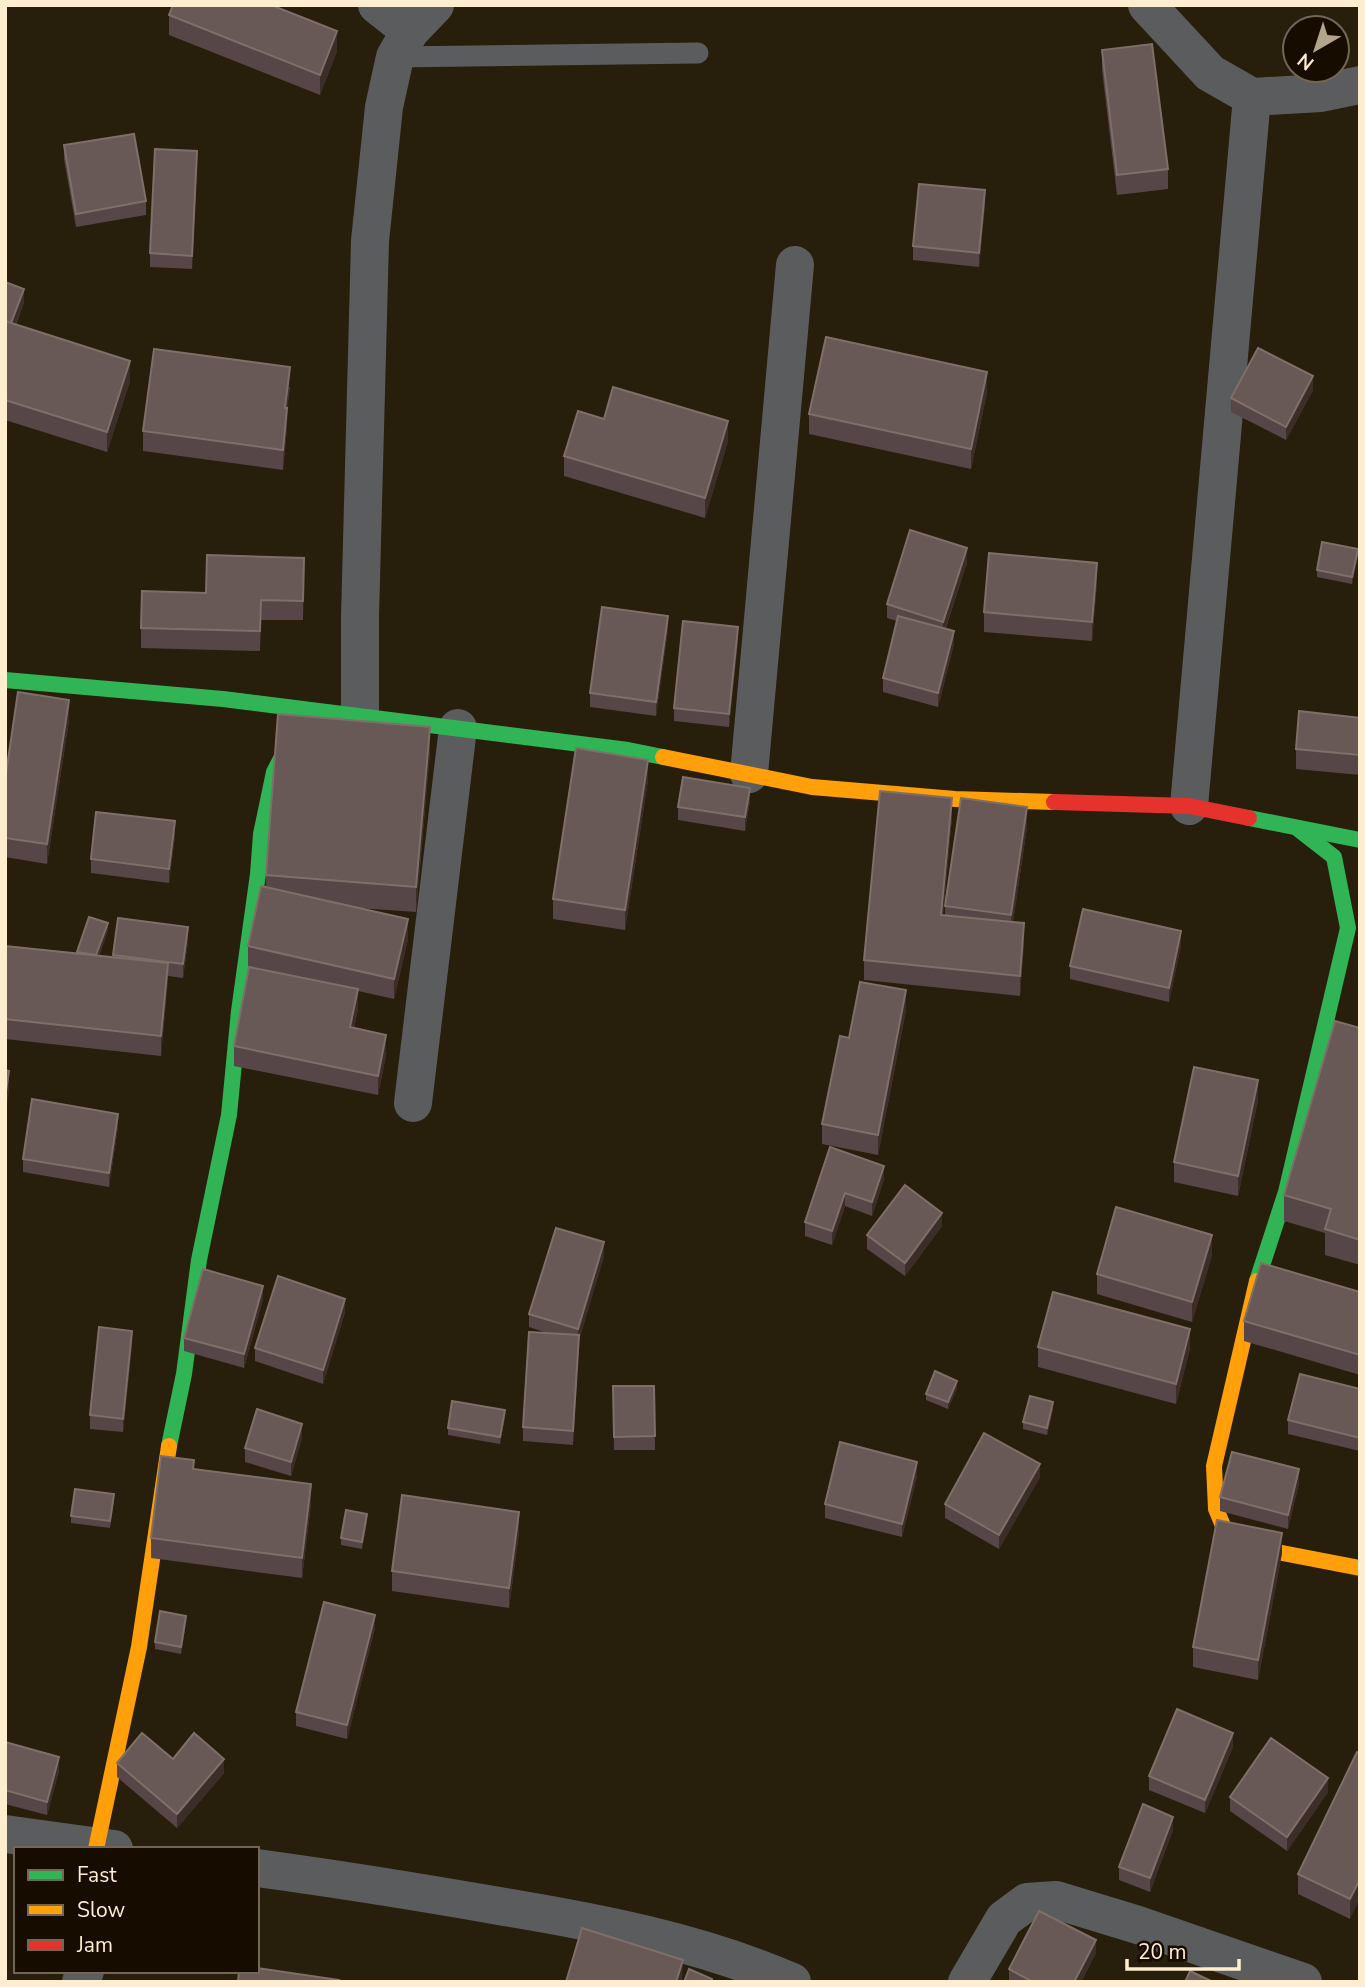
<svg xmlns="http://www.w3.org/2000/svg" width="1365" height="1987" font-family="'Nunito Sans',sans-serif">
<style>
.lines{fill:none;stroke-linecap:round;stroke-linejoin:round}
.lane{stroke:#5b5c5d;stroke-width:21}
.street{stroke:#5b5c5d;stroke-width:38}
.fast{stroke:#30b455;stroke-width:16}
.slow{stroke:#ff9f0a;stroke-width:16}
.jam{stroke:#e5322d;stroke-width:16}
.wall{fill:#564647}
.shaded-wall{fill:#3b2e29}
.building{fill:#685856;stroke:#7f6f68;stroke-width:2}
</style>
<rect width="100%" height="100%" fill="#271e0c"/>
<g class="lines">
<path class="lane" d="M395,57L698,53"/>
<g class="street">
<path d="M377,5L410,31"/>
<path d="M1147,5L1210,73L1252,97L1321,93L1360,85"/>
<path d="M360,715V617L370,241L384,107L395,57L410,31L435,5"/>
<path d="M749,774L795,265"/>
<path d="M1189,806L1252,97"/>
<path d="M413,1103L458,728"/>
<path d="M5,1834L114,1849"/>
<path d="M257,1868C338,1879 419,1892 499,1906C596,1922 701,1942 792,1982"/>
<path d="M81,1982L85,1971"/>
<path d="M967,1982L1004,1919L1027,1902L1056,1900L1138,1925L1303,1982"/>
</g>
<g class="fast">
<path d="M5,680L223,699L628,750L663,757"/>
<path d="M1249,818L1360,840"/>
<path d="M1257,1281L1286,1192L1348,928L1334,857L1298,829"/>
<path d="M169,1446L184,1374L199,1260L229,1115L239,1011L258,874L261,834L274,772L297,728"/>
</g>
<g class="slow">
<path d="M663,757L812,787L955,799L1054,802"/>
<path d="M1257,1281L1214,1466L1216,1509L1224,1528L1240,1542L1277,1552L1360,1568"/>
<path d="M96,1849L139,1647L169,1446"/>
</g>
<path class="jam" d="M1054,802L1189,806L1249,818"/>
</g>
<g class="wall">
<path d="M169,15L337,51L320,95L169,35Z"/>
<path d="M1102,50L1168,169V189L1117,195L1102,70Z"/>
<path d="M64,145L146,201V215L76,227L64,159Z"/>
<path d="M197,165L192,269L150,267V253Z"/>
<path d="M985,204L979,267L913,260V246Z"/>
<path d="M5,282L24,302L16,325L130,381L107,452L5,420Z"/>
<path d="M290,387L287,409V428L283,470L143,451V431Z"/>
<path d="M1313,390L1286,440L1231,412V398Z"/>
<path d="M987,392L971,469L809,434V414Z"/>
<path d="M728,441L705,518L564,476V456Z"/>
<path d="M1358,556L1352,584L1317,577V570Z"/>
<path d="M967,562L946,628L954,644L938,707L883,692V678L897,621L887,618V604Z"/>
<path d="M304,578L303,620H261L260,651L141,648V628L206,593Z"/>
<path d="M1097,583L1092,641L984,632V612Z"/>
<path d="M668,629L656,716L590,707V693Z"/>
<path d="M738,640L729,727L674,721V708Z"/>
<path d="M1360,718V775L1296,769V749Z"/>
<path d="M69,720L47,864L5,857V780Z"/>
<path d="M430,752L416,912L358,908L408,939L394,999L358,991V1009L354,1028L386,1055L378,1095L234,1066V1046L283,974L248,966V946L266,887V875Z"/>
<path d="M648,780L625,930L553,919V899Z"/>
<path d="M750,801L745,831L678,820V807Z"/>
<path d="M952,818L943,915H945V906L1027,827L1013,922L1024,943L1020,996L864,980V960Z"/>
<path d="M175,835L169,883L91,873V859Z"/>
<path d="M118,918L188,941L183,978L168,976L161,1056L5,1039V946L77,953L108,930L99,956L113,957Z"/>
<path d="M1181,945L1169,1002L1070,979V966Z"/>
<path d="M906,1010L878,1155L822,1144V1124L849,1038Z"/>
<path d="M1360,1028V1265L1325,1255V1233L1284,1221V1195Z"/>
<path d="M1258,1100L1238,1196L1174,1182V1162Z"/>
<path d="M118,1127L109,1187L23,1172V1159Z"/>
<path d="M830,1147L884,1179L872,1216L845,1206L832,1245L805,1236V1222Z"/>
<path d="M942,1226L905,1276L867,1249V1235Z"/>
<path d="M1212,1255L1192,1322L1097,1294V1274Z"/>
<path d="M604,1256L579,1340L573,1445L523,1441V1427L547,1333L529,1327V1314Z"/>
<path d="M1360,1292V1375L1244,1341V1321Z"/>
<path d="M263,1299L244,1368L184,1351V1338Z"/>
<path d="M345,1312L323,1384L255,1361V1348Z"/>
<path d="M132,1344L123,1432L90,1429V1415Z"/>
<path d="M1038,1347L1190,1348L1176,1404L1038,1367Z"/>
<path d="M613,1386H654L655,1450H614Z"/>
<path d="M957,1388L948,1409L926,1400V1394Z"/>
<path d="M1360,1389V1451L1288,1434V1420Z"/>
<path d="M1053,1409L1047,1435L1023,1429V1422Z"/>
<path d="M505,1417L500,1444L448,1435V1428Z"/>
<path d="M302,1438L291,1476L245,1462V1448Z"/>
<path d="M194,1469L311,1504L302,1578L151,1558V1538Z"/>
<path d="M917,1476L902,1537L825,1518V1504Z"/>
<path d="M1040,1477L999,1549L945,1518V1504Z"/>
<path d="M1299,1483L1288,1529L1220,1511V1497Z"/>
<path d="M114,1501L110,1528L71,1523V1516Z"/>
<path d="M367,1521L362,1549L341,1545V1538Z"/>
<path d="M519,1532L509,1608L392,1591V1571Z"/>
<path d="M1282,1553L1258,1680L1193,1667V1647Z"/>
<path d="M186,1623L181,1654L155,1649V1642Z"/>
<path d="M375,1628L347,1739L296,1726V1712Z"/>
<path d="M5,1742L59,1771L47,1815L5,1804Z"/>
<path d="M1233,1747L1205,1813L1149,1790V1776Z"/>
<path d="M1357,1752L1350,1919L1298,1894V1874Z"/>
<path d="M173,1759L224,1773L177,1828L117,1777V1763Z"/>
<path d="M1328,1792L1287,1851L1230,1811V1797Z"/>
<path d="M1173,1830L1150,1892L1119,1880V1867Z"/>
<path d="M1096,1953L1081,1982H1009V1969Z"/>
</g>
<g class="shaded-wall">
<path d="M337,31V51L320,95V75Z"/>
<path d="M197,151V165L192,269V256Z"/>
<path d="M985,190V204L979,267V253Z"/>
<path d="M24,289V302L9,342V329Z"/>
<path d="M130,361V381L107,452V432Z"/>
<path d="M290,367L287,428L283,470L285,408Z"/>
<path d="M987,372V392L971,469V449Z"/>
<path d="M1313,376V390L1286,440V427Z"/>
<path d="M728,421V441L705,518V498Z"/>
<path d="M967,548V562L943,636V622Z"/>
<path d="M1358,549V556L1352,584V577Z"/>
<path d="M1097,563V583L1092,641V622Z"/>
<path d="M668,616V629L656,716V702Z"/>
<path d="M738,627V640L729,727V714Z"/>
<path d="M954,631V644L938,707V693Z"/>
<path d="M69,700V720L47,864V844Z"/>
<path d="M430,727V752L416,912V887Z"/>
<path d="M648,760V780L625,930V910Z"/>
<path d="M750,788V801L745,831V817Z"/>
<path d="M952,798V818L941,935V915Z"/>
<path d="M1027,807V827L1011,935V915Z"/>
<path d="M175,821V835L169,883V869Z"/>
<path d="M408,919V939L394,999V979Z"/>
<path d="M108,923V930L95,965V958Z"/>
<path d="M1024,923V943L1020,996V976Z"/>
<path d="M188,927V941L183,978V964Z"/>
<path d="M1181,931V945L1169,1002V988Z"/>
<path d="M168,963V983L161,1056V1036Z"/>
<path d="M358,989V1009L350,1047V1027Z"/>
<path d="M906,990V1010L878,1155V1135Z"/>
<path d="M386,1035V1055L378,1095V1076Z"/>
<path d="M9,1071V1091L5,1118V1098Z"/>
<path d="M1258,1080V1100L1238,1196V1176Z"/>
<path d="M118,1114V1127L109,1187V1173Z"/>
<path d="M884,1166V1179L872,1216V1202Z"/>
<path d="M845,1193V1206L832,1245V1231Z"/>
<path d="M942,1213V1226L905,1276V1263Z"/>
<path d="M1212,1235V1255L1192,1322V1302Z"/>
<path d="M604,1242V1256L579,1340L573,1445L578,1329Z"/>
<path d="M263,1286V1299L244,1368V1354Z"/>
<path d="M345,1299V1312L323,1384V1370Z"/>
<path d="M1190,1329V1348L1176,1404V1384Z"/>
<path d="M132,1331V1344L123,1432V1419Z"/>
<path d="M957,1381V1388L948,1409V1402Z"/>
<path d="M1053,1402V1409L1047,1435V1428Z"/>
<path d="M505,1410V1417L500,1444V1437Z"/>
<path d="M302,1424V1438L291,1476V1462Z"/>
<path d="M917,1462V1476L902,1537V1524Z"/>
<path d="M1040,1464V1477L999,1549V1535Z"/>
<path d="M1299,1469V1483L1288,1529V1515Z"/>
<path d="M311,1484V1504L302,1578V1558Z"/>
<path d="M519,1512V1532L509,1608V1588Z"/>
<path d="M367,1514V1521L362,1549V1542Z"/>
<path d="M1282,1533V1553L1258,1680V1660Z"/>
<path d="M375,1615V1628L347,1739V1725Z"/>
<path d="M186,1616V1623L181,1654V1647Z"/>
<path d="M1233,1733V1747L1205,1813V1800Z"/>
<path d="M59,1757V1771L47,1815V1802Z"/>
<path d="M224,1759V1773L177,1828V1814Z"/>
<path d="M1328,1778V1792L1287,1851V1837Z"/>
<path d="M1173,1817V1830L1150,1892V1878Z"/>
<path d="M1360,1879V1899L1350,1919V1899Z"/>
<path d="M1096,1940V1953L1081,1982H1074Z"/>
<path d="M683,1960L682,1982H676Z"/>
</g>
<g class="building">
<path d="M173,5H271L337,31L320,75L169,15Z"/>
<path d="M1152,44L1168,169L1117,175L1102,50Z"/>
<path d="M134,134L146,201L76,214L64,145Z"/>
<path d="M155,149L197,151L192,256L150,253Z"/>
<path d="M919,184L985,190L979,253L913,246Z"/>
<path d="M5,282L24,289L11,323L5,321Z"/>
<path d="M5,321L130,361L107,432L5,400Z"/>
<path d="M826,337L987,372L971,449L809,414Z"/>
<path d="M1258,348L1313,376L1286,427L1231,398Z"/>
<path d="M154,349L290,367L285,408H287L283,450L143,431Z"/>
<path d="M613,387L728,421L705,498L564,456L578,411L604,419Z"/>
<path d="M910,530L967,548L943,622L887,604Z"/>
<path d="M1322,542L1358,549L1352,577L1317,570Z"/>
<path d="M989,553L1097,563L1092,622L984,612Z"/>
<path d="M207,555L304,558L303,601L261,600L260,631L141,628L142,591L206,593Z"/>
<path d="M602,607L668,616L656,702L590,693Z"/>
<path d="M898,616L954,631L938,693L883,678Z"/>
<path d="M683,621L738,627L729,714L674,708Z"/>
<path d="M18,692L69,700L47,844L5,838V780Z"/>
<path d="M1299,711L1360,718V755L1296,749Z"/>
<path d="M278,714L430,727L416,887L266,875Z"/>
<path d="M576,748L648,760L625,910L553,899Z"/>
<path d="M683,777L750,788L745,817L678,807Z"/>
<path d="M880,791L952,798L941,915L1024,923L1020,976L864,960Z"/>
<path d="M961,798L1027,807L1011,915L945,906Z"/>
<path d="M96,812L175,821L169,869L91,859Z"/>
<path d="M261,886L408,919L394,979L248,946Z"/>
<path d="M1083,909L1181,931L1169,988L1070,966Z"/>
<path d="M89,917L108,923L96,955L77,952Z"/>
<path d="M118,918L188,927L183,964L113,955Z"/>
<path d="M5,946L168,963L161,1036L5,1019Z"/>
<path d="M249,967L358,989L350,1027L386,1035L378,1076L234,1046Z"/>
<path d="M860,982L906,990L878,1135L822,1124L840,1036L849,1038Z"/>
<path d="M1335,1021L1360,1028V1240L1325,1229L1331,1209L1284,1195Z"/>
<path d="M1194,1067L1258,1080L1238,1176L1174,1162Z"/>
<path d="M5,1070L9,1071L5,1098Z"/>
<path d="M32,1099L118,1114L109,1173L23,1159Z"/>
<path d="M830,1147L884,1166L872,1202L845,1193L832,1231L805,1222Z"/>
<path d="M905,1185L942,1213L905,1263L867,1235Z"/>
<path d="M1116,1207L1212,1235L1192,1302L1097,1274Z"/>
<path d="M556,1228L604,1242L578,1329L529,1314Z"/>
<path d="M1261,1263L1360,1292V1355L1244,1321Z"/>
<path d="M203,1269L263,1286L244,1354L184,1338Z"/>
<path d="M278,1276L345,1299L323,1370L255,1348Z"/>
<path d="M1053,1292L1190,1329L1176,1384L1038,1347Z"/>
<path d="M99,1327L132,1331L123,1419L90,1415Z"/>
<path d="M529,1332L579,1335L573,1431L523,1427Z"/>
<path d="M935,1371L957,1381L948,1402L926,1394Z"/>
<path d="M1300,1374L1360,1389V1438L1288,1420Z"/>
<path d="M613,1386H654L655,1436L614,1437Z"/>
<path d="M1030,1396L1053,1402L1047,1428L1023,1422Z"/>
<path d="M452,1401L505,1410L500,1437L448,1428Z"/>
<path d="M257,1409L302,1424L291,1462L245,1448Z"/>
<path d="M984,1433L1040,1464L999,1535L945,1504Z"/>
<path d="M840,1442L917,1462L902,1524L825,1504Z"/>
<path d="M1232,1452L1299,1469L1288,1515L1220,1497Z"/>
<path d="M161,1456L194,1460L193,1469L311,1484L302,1558L151,1538Z"/>
<path d="M75,1489L114,1494L110,1521L71,1516Z"/>
<path d="M402,1495L519,1512L509,1588L392,1571Z"/>
<path d="M346,1510L367,1514L362,1542L341,1538Z"/>
<path d="M1217,1520L1282,1533L1258,1660L1193,1647Z"/>
<path d="M324,1602L375,1615L347,1725L296,1712Z"/>
<path d="M160,1611L186,1616L181,1647L155,1642Z"/>
<path d="M1177,1709L1233,1733L1205,1800L1149,1776Z"/>
<path d="M142,1733L173,1759L194,1733L224,1759L177,1814L117,1763Z"/>
<path d="M1271,1738L1328,1778L1287,1837L1230,1797Z"/>
<path d="M5,1742L59,1757L47,1802L5,1790Z"/>
<path d="M1357,1752L1360,1754V1879L1350,1899L1298,1874Z"/>
<path d="M1143,1804L1173,1817L1150,1878L1119,1867Z"/>
<path d="M1039,1911L1096,1940L1074,1982H1033L1009,1969Z"/>
<path d="M582,1928L683,1960L676,1982H566Z"/>
<path d="M257,1968L339,1980L338,1982H238L239,1971H257Z"/>
<path d="M689,1969L712,1979L711,1982H684Z"/>
<path d="M1190,1971L1213,1982H1185Z"/>
</g>
<rect width="1365" height="1987" fill="none" stroke="#feedce" stroke-width="14"/>
<rect x="14" y="1847" width="245" height="126" fill="#170c00" stroke="#736652" stroke-width="2"/>
<rect x="28" y="1870" width="35" height="10" fill="#30b455" stroke="#736652" stroke-width="2"/>
<text x="77" y="1882" font-size="21" fill="#feedce">Fast</text>
<rect x="28" y="1905" width="35" height="10" fill="#ff9f0a" stroke="#736652" stroke-width="2"/>
<text x="77" y="1917" font-size="21" fill="#feedce">Slow</text>
<rect x="28" y="1940" width="35" height="10" fill="#e5322d" stroke="#736652" stroke-width="2"/>
<text x="77" y="1952" font-size="21" fill="#feedce">Jam</text>
<g transform="translate(1316 49) rotate(219)"><circle r="33" fill="#170c00" stroke="#736652" stroke-width="2"/>
<path d="M0-5L12 26L0 18L-12 26Z" fill="#b3a58a"/>
<text y="-10" font-size="19" font-weight="bold" text-anchor="middle" fill="#feedce">N</text>
</g>
<path d="M1127 1959v10h112v-10" fill="none" stroke="#feedce" stroke-width="3.5"/>
<text x="1138" y="1959" font-size="21" fill="#feedce" stroke="#170c00" stroke-width="5" paint-order="stroke">20 m</text>
</svg>
